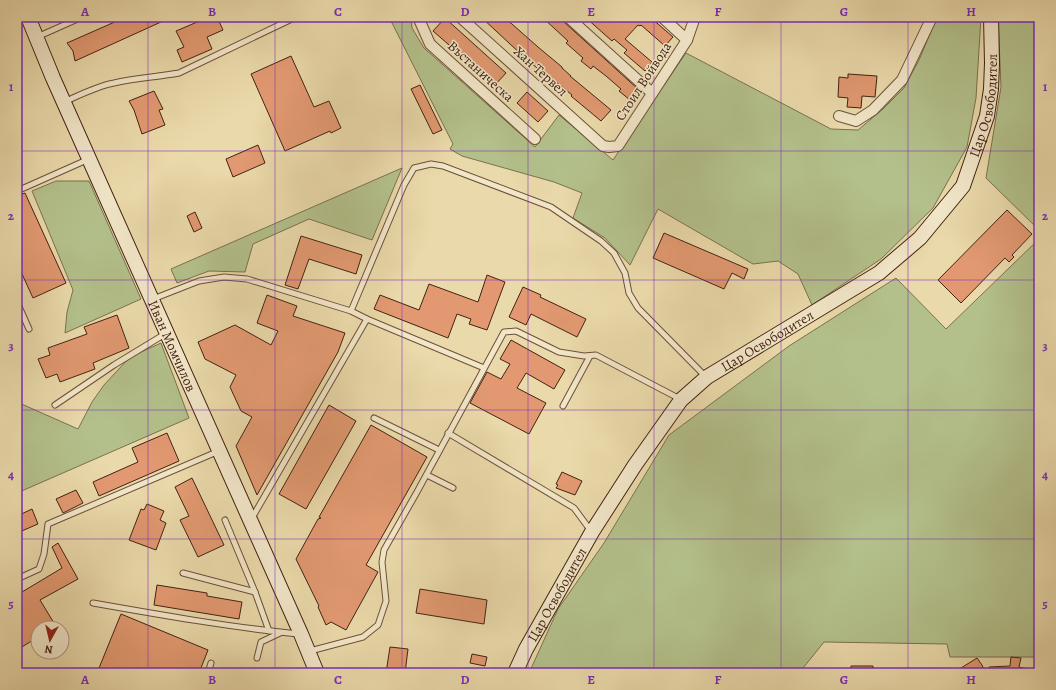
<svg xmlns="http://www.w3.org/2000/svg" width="1056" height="690" font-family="Alegreya,serif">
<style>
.green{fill:#b3c08b;stroke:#7b714e}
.building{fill:#e29971;stroke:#432212}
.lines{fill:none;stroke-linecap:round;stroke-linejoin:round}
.lane-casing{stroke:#6d5038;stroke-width:7}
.street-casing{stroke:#6d5038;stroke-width:12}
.secondary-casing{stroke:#432212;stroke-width:16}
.lane{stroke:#f1e6c8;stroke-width:5}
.street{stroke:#f1e6c8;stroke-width:10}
.secondary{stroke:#f1e6c8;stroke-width:14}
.grid{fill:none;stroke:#7b2cbf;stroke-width:1;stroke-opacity:0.55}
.labels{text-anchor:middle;stroke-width:3;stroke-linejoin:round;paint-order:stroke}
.street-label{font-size:14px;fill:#432212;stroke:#f1e6c8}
.neatline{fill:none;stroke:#7b2cbf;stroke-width:1.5}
.grid-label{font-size:13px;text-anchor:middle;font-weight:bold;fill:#7b2cbf}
</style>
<rect width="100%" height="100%" fill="#ead9aa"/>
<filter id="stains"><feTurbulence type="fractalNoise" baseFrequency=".005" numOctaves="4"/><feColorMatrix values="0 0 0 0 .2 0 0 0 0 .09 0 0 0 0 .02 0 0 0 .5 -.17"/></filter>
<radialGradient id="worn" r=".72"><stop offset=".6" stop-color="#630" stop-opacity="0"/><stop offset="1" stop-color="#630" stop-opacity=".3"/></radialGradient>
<g class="green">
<path d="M389,17H411L412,28L424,48L535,147L559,115L613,160L686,53L831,129L858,130L883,109L904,88L919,60L937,17H981L976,98L967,147L933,208L881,259L812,305L798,274L778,261L753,264L658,209L630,265L605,238L573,218L582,193L554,182L462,156L450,149L453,144Z"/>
<path d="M998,17H1039V230L986,178L1001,87Z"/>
<path d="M402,168L372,240L309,219L253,244L245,272L209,271L177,283L171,269Z"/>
<path d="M56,181H89L141,299L65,333L67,312L73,290L32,191Z"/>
<path d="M1039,239V657H950L947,644L824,642L799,673H529L558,609L604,543L669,435L789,346L896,278L946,329Z"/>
<path d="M161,343L189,418L17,493V402L78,429L92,402L104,385L130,357Z"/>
</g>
<g class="building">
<path d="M126,17H172L75,61L73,51L67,43Z"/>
<path d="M209,17H217L223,30L207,37L212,49L182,62L177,50L184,47L176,31Z"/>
<path d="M481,17H504L538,47L562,67V68L571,76H570L611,110L601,121L571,96L572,95L551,78L550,79L524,57Z"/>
<path d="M542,17H560L564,22L639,90L630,100L619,91L621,89L606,76L593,66L591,69L581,61L583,58L566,43L568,41Z"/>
<path d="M585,17H650L673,37L665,46L641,25L640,26L638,25L625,39L652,62L645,71L624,53L627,50L614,39L612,41Z"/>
<path d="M445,18L506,73L495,85L433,31Z"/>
<path d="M291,56L314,107L329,101L341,128L331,133L330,131L285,151L251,74Z"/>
<path d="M848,74L877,76L875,97L862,96L861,108L847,107L848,98L838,97L839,77L848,78Z"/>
<path d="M420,85L442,130L433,134L411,89Z"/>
<path d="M154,91L163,109L159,110L165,125L142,134L134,110L129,101Z"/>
<path d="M527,92L548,111L538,122L517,103Z"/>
<path d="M258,145L265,163L233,177L226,159Z"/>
<path d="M25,193L66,283L33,298L17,263V196Z"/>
<path d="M1007,210L1032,234L1012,255L1014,257L1009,262L1005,258L961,303L938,280Z"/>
<path d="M195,212L202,228L194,232L187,216Z"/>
<path d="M664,233L748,269L744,279L732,273L724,289L653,258Z"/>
<path d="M301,236L362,255L356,274L309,259L298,289L285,285Z"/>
<path d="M487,275L505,282L487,330L469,324L471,319L457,314L448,338L374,309L380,295L419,310L429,284L478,302Z"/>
<path d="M523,287L541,295L540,297L586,319L577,337L531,314L526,325L509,317Z"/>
<path d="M267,295L297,306L293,316L345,333L338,352L257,495L236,446L252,417L241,411L230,387L236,375L205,359L198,342L235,325L271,345L278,331L257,323Z"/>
<path d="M117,315L129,348L93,363L95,369L60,382L57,374L46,378L38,359L50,355L48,348L87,334L84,327Z"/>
<path d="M511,340L565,370L554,389L526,373L517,388L546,403L529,434L470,403L487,372L501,379L510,364L500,359Z"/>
<path d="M329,405L356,421L306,509L279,494Z"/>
<path d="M371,425L427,457L366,565L378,572L346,630L331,622L326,625L318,607L319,606L296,559L318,519L321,518L319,517Z"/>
<path d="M167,433L179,461L99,496L93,482L138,462L132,448Z"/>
<path d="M562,472L582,481L575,495L556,488L558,485L556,484Z"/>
<path d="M192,478L224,545L198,557L180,520L189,516L175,487Z"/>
<path d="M76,490L83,503L63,513L56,499Z"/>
<path d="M147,504L164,511L160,520L166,523L156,550L129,540L141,509L144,510Z"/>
<path d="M32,509L38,524L17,533V516Z"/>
<path d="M58,543L78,579L40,600L57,628H38V637L17,650V595L62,568L52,547Z"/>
<path d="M157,585L207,593V596L242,602L239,619L154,605Z"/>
<path d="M420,589L487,600L484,624L416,613Z"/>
<path d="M121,614L208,650L199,673H97Z"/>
<path d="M390,647L408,649L405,673H386Z"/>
<path d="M472,654L487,657L485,666L470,663Z"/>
<path d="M1011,657L1021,658L1019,667L1028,669L1027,673H989V667L1010,666Z"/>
<path d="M977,658L982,665L985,673H953Z"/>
<path d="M851,666H873V673H850Z"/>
</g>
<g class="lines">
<defs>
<g id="lane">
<path d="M37,37L82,17"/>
<path d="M64,102C80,95 97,86 114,83C135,78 157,77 179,73L296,17"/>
<path d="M17,191L89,159"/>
<path d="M153,299L199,281L224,277L247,279L351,311L367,319L252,518"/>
<path d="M17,302L29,329"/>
<path d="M351,311L404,185L414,168L431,164L443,166L551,207L601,241L614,253L625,273L629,293L638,308L706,377"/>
<path d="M367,319L484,368"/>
<path d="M55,405L114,365L165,334"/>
<path d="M563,406L590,356"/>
<path d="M374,418L439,450"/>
<path d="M448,433L574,508L591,531"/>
<path d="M427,475L453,488"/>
<path d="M225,520L255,592L269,631"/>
<path d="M183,573L255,592"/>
<path d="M17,579L39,569L44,554L48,524L219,451"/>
<path d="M93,603C161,615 229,627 298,634"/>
<path d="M310,651L363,637L378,625L386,601L382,562L384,550L417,492L504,332L516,331L559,352L584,356L596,355L680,399"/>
<path d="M257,658L261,642L280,633"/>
<path d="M208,673L211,663"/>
</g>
<g id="street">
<path d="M418,17L430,44L535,139"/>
<path d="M460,17L603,146L609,147L618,146L687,40L695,17"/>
<path d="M568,17L652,93"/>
<path d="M662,17L687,40"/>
<path d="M839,116L856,121L873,110L902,80L932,17"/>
</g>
<g id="secondary">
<path id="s1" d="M28,17L53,78L301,634L317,673"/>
<path id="s2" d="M515,673L526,649L592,532L635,465L681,400L707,377L879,273L920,238L963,186L987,116L991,89L992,63L991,17"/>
</g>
</defs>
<use href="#lane" class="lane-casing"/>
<use href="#street" class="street-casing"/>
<use href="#secondary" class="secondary-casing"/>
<use href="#lane" class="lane"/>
<use href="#street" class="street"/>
<use href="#secondary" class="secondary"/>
</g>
<path class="grid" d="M148,17V673M275,17V673M402,17V673M528,17V673M654,17V673M781,17V673M908,17V673M17,151H1039M17,280H1039M17,410H1039M17,539H1039"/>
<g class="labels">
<g class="street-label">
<text transform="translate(481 71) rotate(42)" y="5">Въстаническа</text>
<text transform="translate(541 71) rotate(42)" y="5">Хан Тервел</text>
<text transform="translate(643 81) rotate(-57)" y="5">Стоил Войвода</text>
<text dy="5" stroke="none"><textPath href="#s2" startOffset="761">Цар Освободител</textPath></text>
<text dy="5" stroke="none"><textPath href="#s2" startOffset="425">Цар Освободител</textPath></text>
<text dy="5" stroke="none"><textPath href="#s1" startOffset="359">Иван Момчилов</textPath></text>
<text dy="5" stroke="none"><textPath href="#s2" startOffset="89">Цар Освободител</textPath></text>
</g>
</g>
<rect width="1056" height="690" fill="none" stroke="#ead9aa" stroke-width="44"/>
<g transform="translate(50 640) rotate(188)"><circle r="19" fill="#f1e6c8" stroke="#ab987f"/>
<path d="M0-3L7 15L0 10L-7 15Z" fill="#8f2418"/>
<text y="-6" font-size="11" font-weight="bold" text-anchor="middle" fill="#432212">N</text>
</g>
<rect x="22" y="22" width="1012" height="646" class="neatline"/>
<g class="grid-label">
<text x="85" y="16">A</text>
<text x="212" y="16">B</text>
<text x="338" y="16">C</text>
<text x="465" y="16">D</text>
<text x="591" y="16">E</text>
<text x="718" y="16">F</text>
<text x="844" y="16">G</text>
<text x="971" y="16">H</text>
<text x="11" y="91">1</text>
<text x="1045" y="91">1</text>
<text x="11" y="220">2</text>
<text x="1045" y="220">2</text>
<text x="11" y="350">3</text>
<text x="1045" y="350">3</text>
<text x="11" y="479">4</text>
<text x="1045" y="479">4</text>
<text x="11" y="608">5</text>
<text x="1045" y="608">5</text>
<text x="85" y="684">A</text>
<text x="212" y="684">B</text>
<text x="338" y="684">C</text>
<text x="465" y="684">D</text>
<text x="591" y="684">E</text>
<text x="718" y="684">F</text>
<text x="844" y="684">G</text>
<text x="971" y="684">H</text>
</g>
<rect width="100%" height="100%" filter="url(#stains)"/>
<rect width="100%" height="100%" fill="url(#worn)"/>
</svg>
